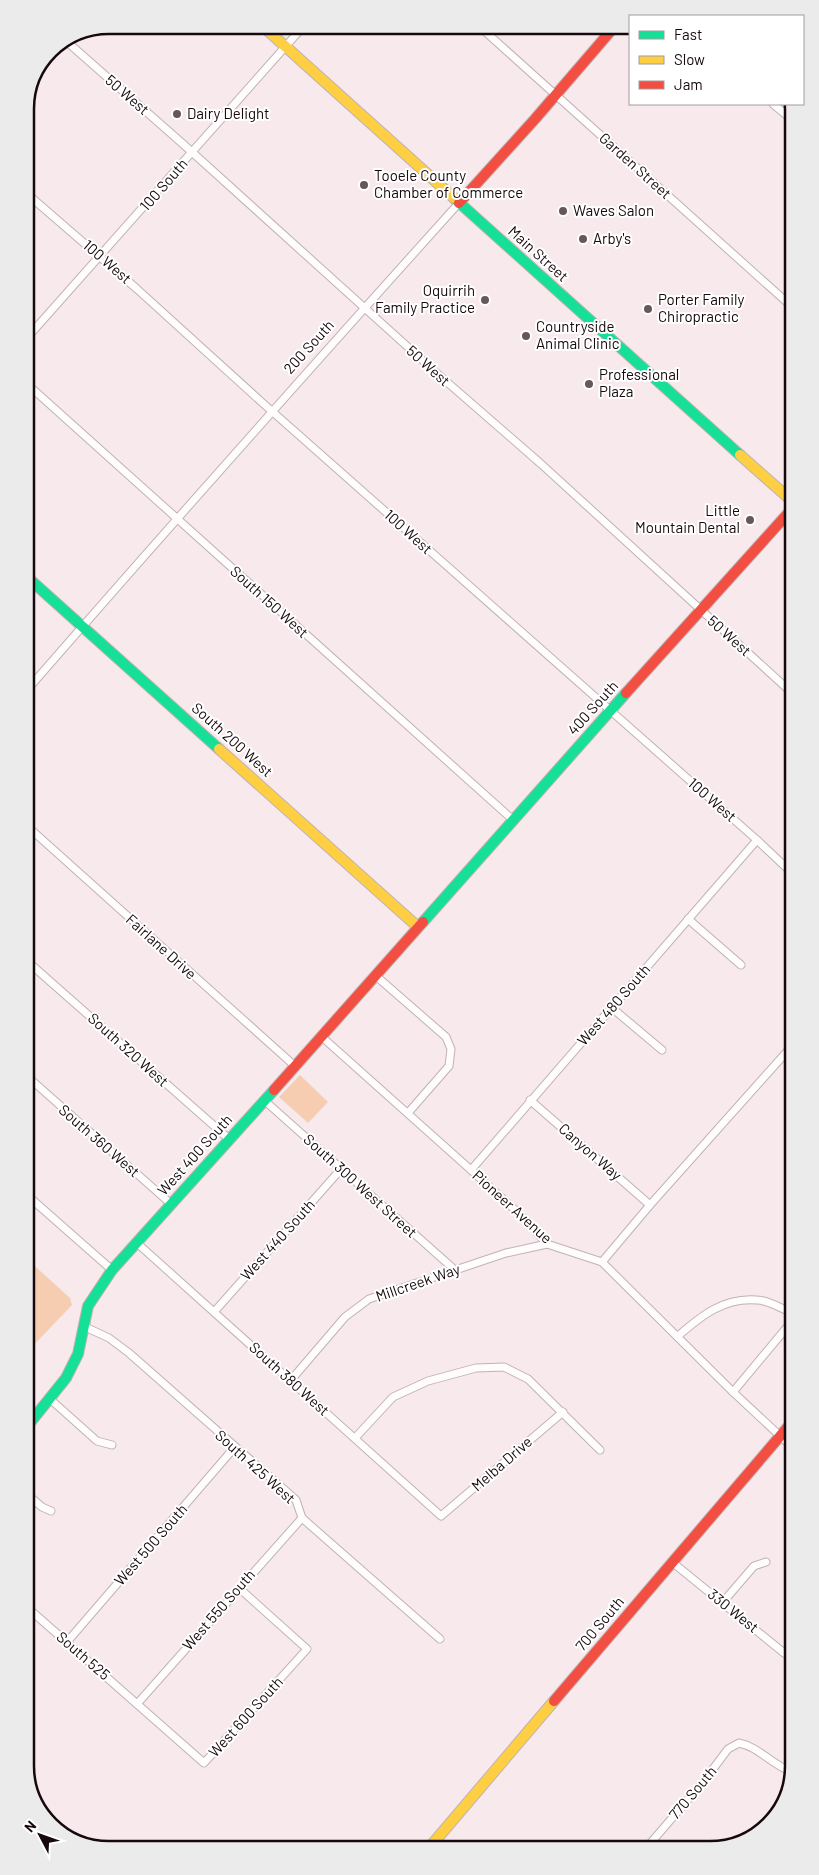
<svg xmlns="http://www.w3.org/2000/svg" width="819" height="1875" font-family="Barlow,sans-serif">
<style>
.green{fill:#f7cdb1}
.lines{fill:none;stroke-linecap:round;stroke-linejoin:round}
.street-casing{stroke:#c0b2b5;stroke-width:9}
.fast-casing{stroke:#c0b2b5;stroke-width:12}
.slow-casing{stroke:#c0b2b5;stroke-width:12}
.jam-casing{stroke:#c0b2b5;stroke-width:12}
.street{stroke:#fefcfc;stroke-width:7}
.fast{stroke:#16e098;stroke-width:10}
.slow{stroke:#ffcf43;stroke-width:10}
.jam{stroke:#f24e42;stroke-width:10}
.poi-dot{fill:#65575a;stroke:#fff;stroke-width:2}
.labels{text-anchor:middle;stroke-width:4;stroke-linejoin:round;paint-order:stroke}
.street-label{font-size:15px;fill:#16080c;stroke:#fff}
.poi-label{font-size:15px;fill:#16080c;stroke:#fff;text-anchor:start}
.rim{fill:none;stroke:#16080c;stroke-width:2.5}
</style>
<rect width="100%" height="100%" fill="#f8eaec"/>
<g class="green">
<path d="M300,1075L328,1102L308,1123L279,1097Z"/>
<path d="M28,1260L70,1298L72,1305L28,1351Z"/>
</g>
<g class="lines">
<defs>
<g id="street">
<path d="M480,27L790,305"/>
<path d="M65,40L183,144L440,376L540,463L791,692"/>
<path d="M773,104L790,118"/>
<path d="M25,192L137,289L266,406L757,840L792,873"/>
<path d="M26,339L301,29"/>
<path d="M26,383L513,820"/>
<path d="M27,690C170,526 314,364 459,203"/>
<path d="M27,826L296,1067"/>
<path d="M688,919L741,965"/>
<path d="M27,961L229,1139"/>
<path d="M376,976L446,1037L451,1049L449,1066L408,1113"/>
<path d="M612,1008L662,1050"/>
<path d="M322,1037L471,1170L524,1218L547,1244L602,1262L733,1392L793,1448"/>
<path d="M28,1077L171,1204"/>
<path d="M530,1100L650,1205"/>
<path d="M265,1101L455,1270"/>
<path d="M471,1170L757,840"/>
<path d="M28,1196L112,1270"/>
<path d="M137,1243L441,1516L563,1412"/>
<path d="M602,1262L650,1205L792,1046"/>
<path d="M214,1312L342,1168"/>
<path d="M83,1326L109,1338L129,1353L296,1500L302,1518L440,1639"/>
<path d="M678,1336C701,1316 724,1297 757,1300C768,1300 782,1309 793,1313"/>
<path d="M291,1380L345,1317L369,1299L506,1253L547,1244"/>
<path d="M733,1392L793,1320"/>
<path d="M50,1399L97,1441L112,1445"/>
<path d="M355,1438L393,1397L428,1381L476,1368L504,1367L528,1379L600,1450"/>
<path d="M29,1496L42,1507L51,1511"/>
<path d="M672,1562L784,1653L794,1659"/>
<path d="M723,1602L754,1566L766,1562"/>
<path d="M29,1609L204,1763L307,1649L239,1588"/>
<path d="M67,1642L234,1448"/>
<path d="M137,1704L302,1518"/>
<path d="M648,1846L704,1781L728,1749L739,1743C759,1747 772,1765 792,1772"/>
</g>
<g id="fast">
<path d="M454,198L740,455"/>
<path d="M26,576L219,749"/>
<path d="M423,922L626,693"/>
<path d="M29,1424L66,1378L78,1354L88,1306L112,1270L274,1090"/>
</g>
<g id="slow">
<path d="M266,29L454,198"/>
<path d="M740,455L791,500"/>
<path d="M219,749L418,927"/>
<path d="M429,1848L554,1701"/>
</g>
<g id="jam">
<path d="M459,203L535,119L615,26"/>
<path d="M626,693L791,510"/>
<path d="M274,1090L423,922"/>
<path d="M554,1701L793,1421"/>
</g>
</defs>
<use href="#street" class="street-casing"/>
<use href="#fast" class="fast-casing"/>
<use href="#slow" class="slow-casing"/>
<use href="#jam" class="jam-casing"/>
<use href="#street" class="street"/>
<use href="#fast" class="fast"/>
<use href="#slow" class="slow"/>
<use href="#jam" class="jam"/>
</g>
<g class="poi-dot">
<circle cx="177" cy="114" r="5"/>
<circle cx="364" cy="185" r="5"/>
<circle cx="563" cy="211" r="5"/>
<circle cx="583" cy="239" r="5"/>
<circle cx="485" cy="300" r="5"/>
<circle cx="648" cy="309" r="5"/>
<circle cx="526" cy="336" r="5"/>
<circle cx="589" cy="384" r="5"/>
<circle cx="750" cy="520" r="5"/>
</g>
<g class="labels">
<g class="street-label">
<text transform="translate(127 95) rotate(41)" y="5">50 West</text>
<text transform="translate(635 166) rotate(42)" y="5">Garden Street</text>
<text transform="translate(164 185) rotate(-49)" y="5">100 South</text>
<text transform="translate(538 254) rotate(42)" y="5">Main Street</text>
<text transform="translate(107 262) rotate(41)" y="5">100 West</text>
<text transform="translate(309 347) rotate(-48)" y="5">200 South</text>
<text transform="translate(428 366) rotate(42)" y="5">50 West</text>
<text transform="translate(408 532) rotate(42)" y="5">100 West</text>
<text transform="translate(269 602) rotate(42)" y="5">South 150 West</text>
<text transform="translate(729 636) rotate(42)" y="5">50 West</text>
<text transform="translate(593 708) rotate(-48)" y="5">400 South</text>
<text transform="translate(232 740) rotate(42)" y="5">South 200 West</text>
<text transform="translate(712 800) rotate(41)" y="5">100 West</text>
<text transform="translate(161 947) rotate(42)" y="5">Fairlane Drive</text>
<text transform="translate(614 1005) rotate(-49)" y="5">West 480 South</text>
<text transform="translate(128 1050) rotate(42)" y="5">South 320 West</text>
<text transform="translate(99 1141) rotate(41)" y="5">South 360 West</text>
<text transform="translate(590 1152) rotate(41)" y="5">Canyon Way</text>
<text transform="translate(195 1155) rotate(-48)" y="5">West 400 South</text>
<text transform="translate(360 1186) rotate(42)" y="5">South 300 West Street</text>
<text transform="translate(512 1207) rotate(42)" y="5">Pioneer Avenue</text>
<text transform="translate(278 1240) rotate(-48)" y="5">West 440 South</text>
<text transform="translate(418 1283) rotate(-19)" y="5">Millcreek Way</text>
<text transform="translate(289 1379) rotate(42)" y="5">South 380 West</text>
<text transform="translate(502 1464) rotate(-41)" y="5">Melba Drive</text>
<text transform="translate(255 1467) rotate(42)" y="5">South 425 West</text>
<text transform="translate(151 1545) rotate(-49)" y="5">West 500 South</text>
<text transform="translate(219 1610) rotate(-49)" y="5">West 550 South</text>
<text transform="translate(733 1611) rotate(39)" y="5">330 West</text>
<text transform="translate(600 1624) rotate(-50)" y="5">700 South</text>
<text transform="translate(83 1656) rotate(41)" y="5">South 525</text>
<text transform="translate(246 1717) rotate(-48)" y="5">West 600 South</text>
<text transform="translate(693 1793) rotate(-50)" y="5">770 South</text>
</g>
<g class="poi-label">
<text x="187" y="119">Dairy Delight</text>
<text x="374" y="181">Tooele County<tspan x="374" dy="17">Chamber of Commerce</tspan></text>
<text x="573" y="216">Waves Salon</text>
<text x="593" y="244">Arby's</text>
<text x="475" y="296" text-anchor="end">Oquirrih<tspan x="475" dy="17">Family Practice</tspan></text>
<text x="658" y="305">Porter Family<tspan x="658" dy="17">Chiropractic</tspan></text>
<text x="536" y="332">Countryside<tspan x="536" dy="17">Animal Clinic</tspan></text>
<text x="599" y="380">Professional<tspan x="599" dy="17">Plaza</tspan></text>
<text x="740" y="516" text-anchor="end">Little<tspan x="740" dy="17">Mountain Dental</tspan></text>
</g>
</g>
<path d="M0 0H819V1875H0ZM109 34H710A75 75 0 0 1 785 109V1766A75 75 0 0 1 710 1841H109A75 75 0 0 1 34 1766V109A75 75 0 0 1 109 34Z" fill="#ecebec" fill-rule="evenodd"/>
<path class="rim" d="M109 34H710A75 75 0 0 1 785 109V1766A75 75 0 0 1 710 1841H109A75 75 0 0 1 34 1766V109A75 75 0 0 1 109 34Z"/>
<rect x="629" y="15" width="175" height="90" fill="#ffffff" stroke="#a29c9e"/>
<rect x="639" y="31" width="25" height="8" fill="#16e098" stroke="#a29c9e"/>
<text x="674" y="40" font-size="15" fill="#16080c">Fast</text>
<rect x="639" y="56" width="25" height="8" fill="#ffcf43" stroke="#a29c9e"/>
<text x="674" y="65" font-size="15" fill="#16080c">Slow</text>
<rect x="639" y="81" width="25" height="8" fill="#f24e42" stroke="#a29c9e"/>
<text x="674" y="90" font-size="15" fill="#16080c">Jam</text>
<g transform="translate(40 1835) rotate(311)" stroke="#ffffff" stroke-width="4" paint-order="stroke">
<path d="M0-4L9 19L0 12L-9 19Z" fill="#16080c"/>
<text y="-8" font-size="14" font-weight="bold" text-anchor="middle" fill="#16080c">N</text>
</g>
</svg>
